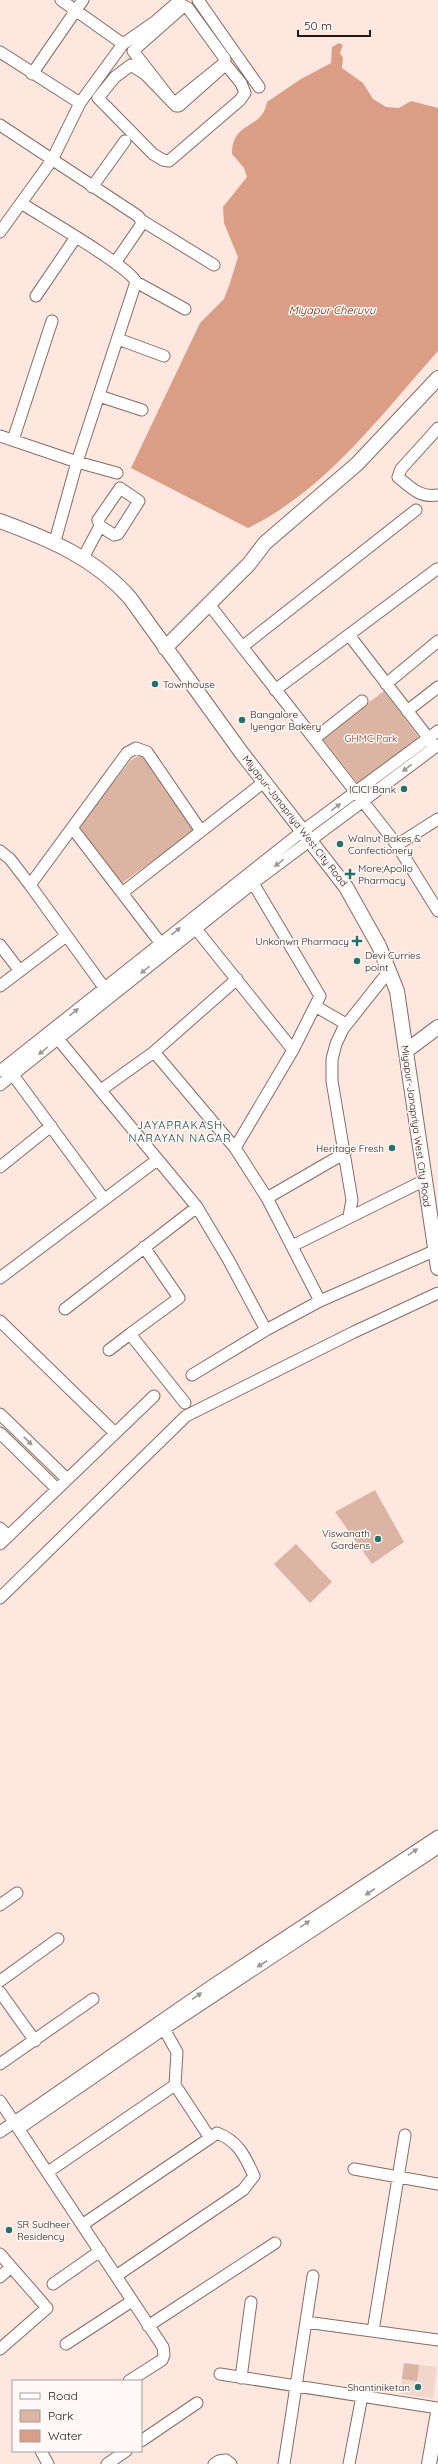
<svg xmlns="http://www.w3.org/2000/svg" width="438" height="2464" viewBox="0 0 438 2464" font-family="Quicksand,sans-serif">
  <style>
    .built { fill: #f2d6cb }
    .green { fill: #dcb4a4 }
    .water { fill: #da9e87 }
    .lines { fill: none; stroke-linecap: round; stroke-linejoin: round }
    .minor-casing { stroke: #856c63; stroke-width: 13 }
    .tertiary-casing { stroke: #856c63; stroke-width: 16 }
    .minor { stroke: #fff; stroke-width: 11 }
    .tertiary { stroke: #fff; stroke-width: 14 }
    .oneway { fill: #9c9795 }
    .poi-dot { fill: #27706a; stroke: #fef8f6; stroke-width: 1.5 }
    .labels { text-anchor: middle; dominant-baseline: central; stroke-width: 3; stroke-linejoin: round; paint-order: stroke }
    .poi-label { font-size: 10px; fill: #221814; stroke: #fef8f6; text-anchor: start }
    .park-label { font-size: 10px; fill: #7b3313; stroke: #fef8f6 }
    .street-label { font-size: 10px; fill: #221814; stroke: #fef8f6 }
    .water-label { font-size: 11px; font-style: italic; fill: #6b2400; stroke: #fef8f6 }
    .neighbourhood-label { font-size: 11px; letter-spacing: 1px; fill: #074743; stroke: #fef8f6 }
  </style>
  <rect width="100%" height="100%" fill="#fee7de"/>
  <!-- built -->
  <path class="built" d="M 404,2363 L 437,2367 L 433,2398 L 400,2394 Z"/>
  <!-- green -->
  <path class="green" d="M 384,691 L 420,739 L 359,785 L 322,738 Z
    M 140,755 L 144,755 L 197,829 L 122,883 L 79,826 L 131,760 Z
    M 375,1490 L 404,1542 L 372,1564 L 335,1512 Z
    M 296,1544 L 332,1582 L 310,1603 L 274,1564 Z
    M 404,2363 L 419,2365 L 417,2381 L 402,2379 Z"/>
  <!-- water -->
  <path class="water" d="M 339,43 L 343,45 L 340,53 L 343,58 L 342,68 L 363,83 L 373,99 L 386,107 L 399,108 L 411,101 L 438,108 L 438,351 C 381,415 326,490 248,528 L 131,468 L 200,323 L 224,299 L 230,283 L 238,257 L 224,223 L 223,207 L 247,177 L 244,168 L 232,154 C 232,120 262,131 267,102 L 301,79 L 331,63 L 332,47 Z"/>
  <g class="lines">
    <defs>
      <path id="minor" d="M 61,0 L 123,44
        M 198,0 L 259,87
        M 184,6 L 188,8 L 225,59 L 223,64 L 177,101 L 172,101 L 133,51 Z
        M 0,52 L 80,103
        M 131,65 L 145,74 L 176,106 L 179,106 L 224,66 L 227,66 L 241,83 L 245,93 L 240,100 L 169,161 L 163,160 L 153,154 L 98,98 L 115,77 Z
        M 32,74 L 83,0
        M 0,125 L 138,216 L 141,220 L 214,265
        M 92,187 L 125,141
        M 21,203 C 41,216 129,266 136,282 L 77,462 L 55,541
        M 0,232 L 52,160 L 80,103 L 123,44 L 156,21 L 180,0
        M 115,263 L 141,225 L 141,220
        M 136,282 L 185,309
        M 36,296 L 76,237
        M 118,339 L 164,356
        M 99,396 L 142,410
        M 438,428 L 401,469 L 398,477 C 411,488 420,498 438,495
        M 0,436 L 77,462 L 117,473
        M 13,440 L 52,321
        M 83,558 L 100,526 L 98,520 L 120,488 L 139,501 L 118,534 L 114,535 L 100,526
        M 208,603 L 397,845 L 438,911
        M 349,635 L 433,744
        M 242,647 L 416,510
        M 386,684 L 438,641
        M 275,690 L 437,569
        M 407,711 L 438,687
        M 314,739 L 362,701
        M 73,829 L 165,949
        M 397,845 L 438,819
        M 0,851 L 10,859 L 30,885 L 108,993
        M 30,885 L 127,753 L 136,748 L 147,752 L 201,831
        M 122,893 L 264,782
        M 196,929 L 293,1050
        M 0,945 L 20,971
        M 0,986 L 66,936
        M 315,1006 L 346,1024
        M 58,1039 L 197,1207 L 228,1259 L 266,1330
        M 154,1052 L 235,1148 L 267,1198 L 320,1301
        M 0,1071 L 304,830 L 438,731
        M 13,1075 L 104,1199
        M 0,1085 L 253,883 L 438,745
        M 101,1090 L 154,1052 L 237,979
        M 235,1148 L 293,1050 L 320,996 L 253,883
        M 0,1167 L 51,1126
        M 267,1198 L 345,1153
        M 349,1216 L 352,1200 L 332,1081 L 332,1059 L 336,1044 L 343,1029 L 389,971
        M 292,1246 L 425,1180
        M 144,1247 L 179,1298 L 130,1334 L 185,1403
        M 0,1278 L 157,1160
        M 65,1309 L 197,1207
        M 0,1321 L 115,1433
        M 109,1350 L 130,1334
        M 192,1375 L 266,1330 L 320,1301 L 434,1251
        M 0,1414 L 67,1479
        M 0,1433 L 57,1489
        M 0,1528 L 8,1536
        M 0,1544 L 154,1396
        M 0,1598 L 186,1416 L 354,1332 L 438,1293
        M 0,1905 L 17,1893
        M 0,1981 L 58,1939
        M 0,1992 L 35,2041
        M 0,2064 L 93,1999
        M 0,2101 L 163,2347 L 164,2355 L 162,2360 L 129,2381
        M 20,2128 L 164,2029 L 438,1848
        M 0,2132 L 211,1986 L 438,1836
        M 354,2169 L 438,2184
        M 48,2172 L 175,2085
        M 82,2225 L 210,2138 L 175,2085 L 177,2052 L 164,2029
        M 0,2254 L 47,2308 L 0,2349
        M 116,2276 L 243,2190 L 254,2176 C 245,2156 238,2141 217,2133 L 210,2138
        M 0,2277 L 11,2267
        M 53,2284 L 100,2251
        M 306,2322 L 438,2340
        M 148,2326 L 275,2243
        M 373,2331 L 405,2135
        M 66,2344 L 132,2301
        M 220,2374 L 438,2408
        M 241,2378 L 251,2302
        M 141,2441 L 197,2403
        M 41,2451 L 48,2464
        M 107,2464 L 126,2451
        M 214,2464 L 219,2461 L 226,2460 L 231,2464
        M 284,2464 L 313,2276
        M 349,2464 L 362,2396"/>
      <path id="tertiary" d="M 0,521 C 49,539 95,558 130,598 L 241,752 L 346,887 L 379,946 L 397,991 L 438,1268
        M 165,648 L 249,564 L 265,543 L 357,464 L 438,378
        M 406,1051 L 438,1027
        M 429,2464 L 438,2413"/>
    </defs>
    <!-- minor casing -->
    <use href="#minor" class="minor-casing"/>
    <!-- tertiary casing -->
    <use href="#tertiary" class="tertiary-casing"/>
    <!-- minor -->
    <use href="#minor" class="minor"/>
    <!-- tertiary -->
    <use href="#tertiary" class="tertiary"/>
  </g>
  <!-- one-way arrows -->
  <defs><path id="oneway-solid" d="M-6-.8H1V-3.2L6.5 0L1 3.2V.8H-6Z"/></defs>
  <g class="oneway">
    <use href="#oneway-solid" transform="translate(407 768) rotate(143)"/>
    <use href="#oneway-solid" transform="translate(336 807) rotate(-36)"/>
    <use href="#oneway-solid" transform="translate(279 863) rotate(142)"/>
    <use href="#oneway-solid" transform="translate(176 931) rotate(-39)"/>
    <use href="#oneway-solid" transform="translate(145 970) rotate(141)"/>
    <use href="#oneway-solid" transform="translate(74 1012) rotate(-39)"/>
    <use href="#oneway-solid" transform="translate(43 1051) rotate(141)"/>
    <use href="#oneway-solid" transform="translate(28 1441) rotate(44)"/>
    <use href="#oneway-solid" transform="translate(413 1852) rotate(-34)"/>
    <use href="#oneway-solid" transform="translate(370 1892) rotate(147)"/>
    <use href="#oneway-solid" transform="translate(305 1924) rotate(-34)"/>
    <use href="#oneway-solid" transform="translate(262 1964) rotate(147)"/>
    <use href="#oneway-solid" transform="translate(197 1996) rotate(-35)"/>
  </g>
  <!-- markers -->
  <g class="poi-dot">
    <circle cx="155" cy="684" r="4"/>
    <circle cx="242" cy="720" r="4"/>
    <circle cx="404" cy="789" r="4"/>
    <circle cx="340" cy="844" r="4"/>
    <path d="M348 868h4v4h4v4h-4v4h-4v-4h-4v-4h4z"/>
    <path d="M355 935h4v4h4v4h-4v4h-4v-4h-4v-4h4z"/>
    <circle cx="357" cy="961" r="4"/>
    <circle cx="392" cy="1148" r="4"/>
    <circle cx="378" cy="1539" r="4"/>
    <circle cx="9" cy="2230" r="4"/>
    <circle cx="418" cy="2387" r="4"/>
  </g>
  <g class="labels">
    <!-- poi labels -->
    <g class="poi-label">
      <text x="163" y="684">Townhouse</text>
      <text x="250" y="714">Bangalore<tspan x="250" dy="12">Iyengar Bakery</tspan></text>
      <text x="396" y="789" text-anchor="end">ICICI Bank</text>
      <text x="348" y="838">Walnut Bakes &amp;<tspan x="348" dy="12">Confectionery</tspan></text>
      <text x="358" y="868">More;Apollo<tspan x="358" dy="12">Pharmacy</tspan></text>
      <text x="349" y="941" text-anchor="end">Unkonwn Pharmacy</text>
      <text x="365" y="955">Devi Curries<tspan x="365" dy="12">point</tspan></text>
      <text x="384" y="1148" text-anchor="end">Heritage Fresh</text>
      <text x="370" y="1533" text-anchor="end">Viswanath<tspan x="370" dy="12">Gardens</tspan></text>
      <text x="17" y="2224">SR Sudheer<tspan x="17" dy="12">Residency</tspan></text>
      <text x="410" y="2387" text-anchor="end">Shantiniketan</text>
    </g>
    <!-- park labels -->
    <g class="park-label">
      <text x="371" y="738">GHMC Park</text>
    </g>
    <!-- street labels -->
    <g class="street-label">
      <text transform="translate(295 821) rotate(52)">Miyapur-Janapriya West City Road</text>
      <text transform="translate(416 1126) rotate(82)">Miyapur-Janapriya West City Road</text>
    </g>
    <!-- water labels -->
    <g class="water-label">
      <text x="332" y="310">Miyapur Cheruvu</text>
    </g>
    <!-- neighbourhood labels -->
    <g class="neighbourhood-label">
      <text x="180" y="1125">JAYAPRAKASH<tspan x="180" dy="13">NARAYAN NAGAR</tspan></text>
    </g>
  </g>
  <!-- legend -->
  <rect x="12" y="2380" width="130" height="72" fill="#fef8f6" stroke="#a69e9c"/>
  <rect x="20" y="2393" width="20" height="6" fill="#ffffff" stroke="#a69e9c"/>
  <text x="48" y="2400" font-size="12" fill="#221814">Road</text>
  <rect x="20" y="2410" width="20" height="12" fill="#dcb4a4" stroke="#a69e9c"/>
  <text x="48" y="2420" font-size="12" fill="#221814">Park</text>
  <rect x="20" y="2430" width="20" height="12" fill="#da9e87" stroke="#a69e9c"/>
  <text x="48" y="2440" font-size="12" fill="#221814">Water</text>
  <!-- scale -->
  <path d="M298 30v6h72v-6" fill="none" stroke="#221814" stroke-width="2"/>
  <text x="304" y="30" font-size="12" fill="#221814" stroke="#fef8f6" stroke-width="3" paint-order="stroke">50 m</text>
</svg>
